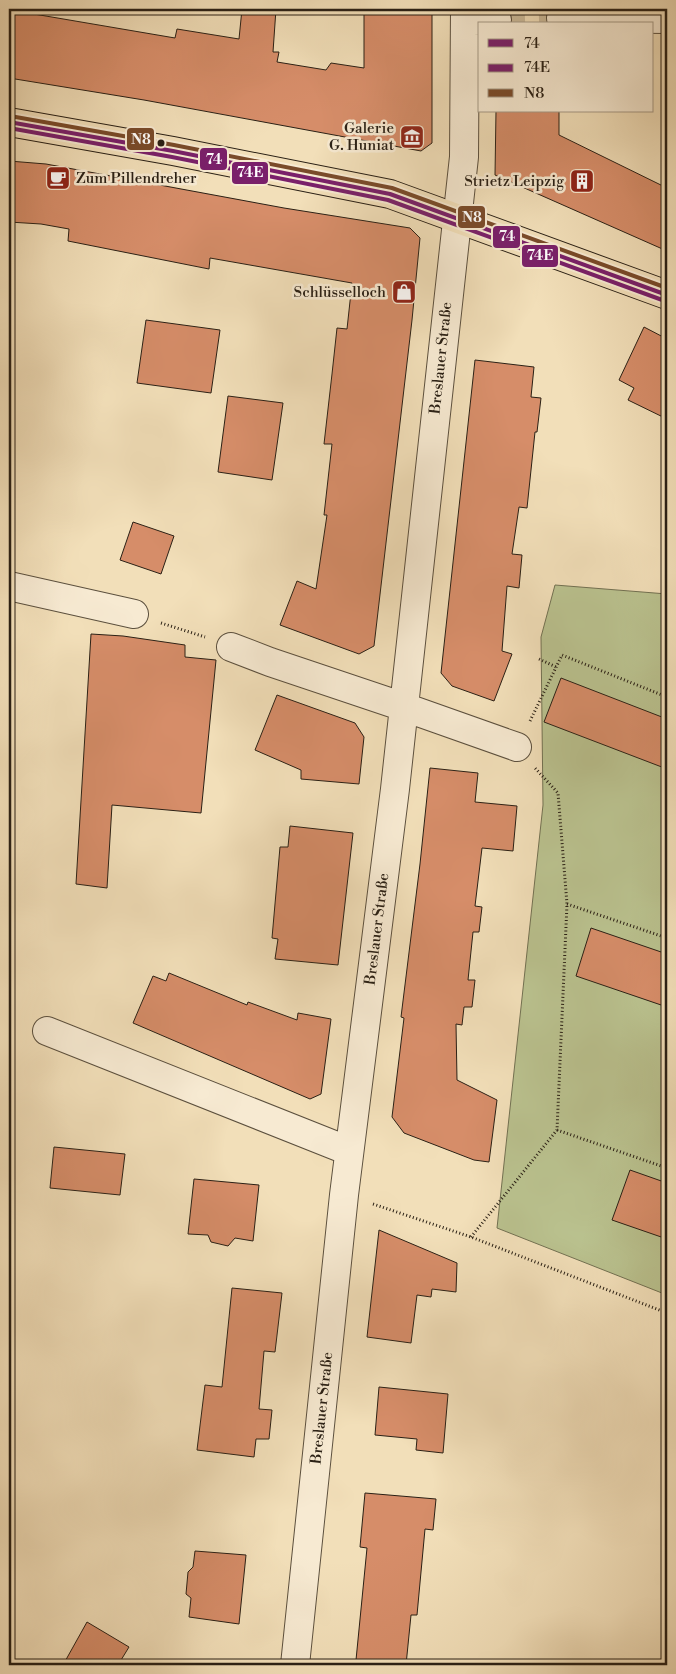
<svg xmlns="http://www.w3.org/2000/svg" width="676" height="1674" viewBox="0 0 676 1674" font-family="'Libre Bodoni',serif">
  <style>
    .green { fill: #bac28f; stroke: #727152 }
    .building { fill: #d68d69; stroke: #2a2015 }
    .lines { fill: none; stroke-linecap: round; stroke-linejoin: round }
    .minor-tunnel { stroke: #cab998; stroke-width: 28; stroke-dasharray: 28 14; stroke-linecap: butt }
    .minor-casing { stroke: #5c503e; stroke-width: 30 }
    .major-casing { stroke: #2a2015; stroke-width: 30 }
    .path { stroke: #2a2015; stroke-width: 3; stroke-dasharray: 1 2.5; stroke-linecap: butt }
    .minor { stroke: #f7ead2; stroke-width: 28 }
    .major { stroke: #f2dfb9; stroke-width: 28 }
    .bus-1-casing { stroke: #f7ead2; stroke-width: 8 }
    .bus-2-casing { stroke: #f7ead2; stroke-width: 8 }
    .bus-3-casing { stroke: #f7ead2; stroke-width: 8 }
    .bus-1 { stroke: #7a206a; stroke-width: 4 }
    .bus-2 { stroke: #7a206a; stroke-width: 4 }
    .bus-3 { stroke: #7a4b2a; stroke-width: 4 }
    .bus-dot { fill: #2a2015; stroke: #f7ead2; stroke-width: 2 }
    .labels { text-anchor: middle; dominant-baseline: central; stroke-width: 5; stroke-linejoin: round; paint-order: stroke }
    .poi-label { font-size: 15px; fill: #2a2015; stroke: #f7ead2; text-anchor: end }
    .street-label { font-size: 15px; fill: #2a2015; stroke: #f7ead2 }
    .line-badge { stroke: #f7ead2; stroke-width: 2 }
    .badge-label { font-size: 14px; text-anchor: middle; font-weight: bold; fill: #fff }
  </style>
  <rect width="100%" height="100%" fill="#f2dfb9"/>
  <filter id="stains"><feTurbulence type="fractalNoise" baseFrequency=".004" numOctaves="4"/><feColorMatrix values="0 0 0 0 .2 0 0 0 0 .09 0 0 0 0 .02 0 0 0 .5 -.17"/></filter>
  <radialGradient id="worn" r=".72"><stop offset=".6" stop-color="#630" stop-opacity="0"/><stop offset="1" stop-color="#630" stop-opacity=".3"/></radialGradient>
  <!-- green -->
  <path class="green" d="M 555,585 L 667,594 L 667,1295 L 497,1228 L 543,805 L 541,637 Z"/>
  <!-- building -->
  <path class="building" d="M 9,9 L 34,9 L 34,14 L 175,38 L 177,29 L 239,39 L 242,9 L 276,9 L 273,52 L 279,52 L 277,62 L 326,70 L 331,63 L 364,68 L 364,9 L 432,9 L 432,143 L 421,151 L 144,100 L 9,78 Z
    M 496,111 L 559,111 L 559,135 L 667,188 L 667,251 L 495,175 Z
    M 9,161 L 46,164 L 284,208 L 410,228 L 420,238 L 412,320 L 374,646 L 359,654 L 280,625 L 297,581 L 316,589 L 327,515 L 324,515 L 332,444 L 324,444 L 332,374 L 337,328 L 347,329 L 352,283 L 210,258 L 209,269 L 68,241 L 69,229 L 41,224 L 9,222 Z
    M 146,320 L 220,330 L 211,393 L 137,383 Z
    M 644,327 L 667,339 L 667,419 L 628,400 L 634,388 L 619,380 Z
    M 475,360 L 534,367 L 531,397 L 541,398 L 537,432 L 535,432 L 527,508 L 519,507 L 512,554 L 522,555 L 519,588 L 507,586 L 502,651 L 512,654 L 494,701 L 452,686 L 441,673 Z
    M 228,396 L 283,403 L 272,480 L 218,472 Z
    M 133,522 L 174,536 L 161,574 L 120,560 Z
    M 91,634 L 123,636 L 185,645 L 185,657 L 216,660 L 201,813 L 112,805 L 107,888 L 76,884 Z
    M 561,678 L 667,719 L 667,769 L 544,722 Z
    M 277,695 L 355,723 L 364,737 L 359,784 L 301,779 L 301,770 L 255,750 Z
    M 430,768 L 478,773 L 475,802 L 517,806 L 513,851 L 482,848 L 475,906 L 482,907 L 479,932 L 473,932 L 468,980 L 475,980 L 472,1007 L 464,1007 L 462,1025 L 456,1024 L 457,1080 L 497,1100 L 489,1162 L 474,1160 L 404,1133 L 392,1117 L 404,1018 L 401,1017 L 420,864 Z
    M 290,826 L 353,833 L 338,965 L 275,959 L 278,939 L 272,938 L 280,847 L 288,847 Z
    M 591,928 L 667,954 L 667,1007 L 576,976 Z
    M 169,973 L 247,1005 L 248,1002 L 297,1020 L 298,1013 L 331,1019 L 321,1094 L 310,1099 L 133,1023 L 153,976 L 166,981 Z
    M 54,1147 L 125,1154 L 120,1195 L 50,1188 Z
    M 630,1170 L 667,1183 L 667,1239 L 612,1220 Z
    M 194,1179 L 259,1185 L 253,1241 L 235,1238 L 228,1246 L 211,1242 L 208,1235 L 188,1234 Z
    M 379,1230 L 457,1263 L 456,1292 L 432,1289 L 431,1297 L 417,1295 L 411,1343 L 367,1337 Z
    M 232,1288 L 282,1293 L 275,1352 L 264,1351 L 259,1409 L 272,1410 L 269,1439 L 256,1439 L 254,1457 L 197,1450 L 205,1385 L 222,1387 Z
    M 379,1387 L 448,1394 L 443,1453 L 416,1450 L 417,1439 L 375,1435 Z
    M 365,1493 L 436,1499 L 433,1530 L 425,1529 L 417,1615 L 411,1615 L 406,1665 L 356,1660 L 367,1548 L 360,1547 Z
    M 195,1551 L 246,1555 L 239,1624 L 189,1617 L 191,1598 L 186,1594 L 188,1572 L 193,1567 Z
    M 87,1622 L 129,1647 L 118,1665 L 63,1665 Z"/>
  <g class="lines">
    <!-- minor-tunnel -->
    <path class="minor-tunnel" d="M 497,20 L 561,18"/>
    <defs>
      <path id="minor" d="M 561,18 L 667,19
        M 465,21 L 497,20
        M 9,586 L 134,614
        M 231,647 L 270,662 L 404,707 L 517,747
        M 47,1031 L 349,1151
        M 295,1665 L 344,1195 L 395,789 L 464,157 L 465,9"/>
      <path id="major" d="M 9,122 L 173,151 L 390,194 L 667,295"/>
    </defs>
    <!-- minor casing -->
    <use href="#minor" class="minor-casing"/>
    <!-- major casing -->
    <use href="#major" class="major-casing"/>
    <!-- path -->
    <path class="path" d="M 161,623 L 205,637
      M 539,659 L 556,667
      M 530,721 L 562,655 L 667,697
      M 567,904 L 667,938
      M 557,1130 L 667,1168
      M 373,1204 L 471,1237 L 667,1313
      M 471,1237 L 557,1130 L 567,904 L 558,793 L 535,768"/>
    <!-- minor -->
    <use href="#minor" class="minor"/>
    <!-- major -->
    <use href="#major" class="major"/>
    <defs>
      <path id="bus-1" d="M 9,122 L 173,151 L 390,194 L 667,295"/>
      <path id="bus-2" d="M 9,128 L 172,157 L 388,200 L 665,301"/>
      <path id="bus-3" d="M 10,116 L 174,145 L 392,188 L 667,288"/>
    </defs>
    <!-- bus-1 casing -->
    <use href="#bus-1" class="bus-1-casing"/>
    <!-- bus-2 casing -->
    <use href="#bus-2" class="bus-2-casing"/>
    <!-- bus-3 casing -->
    <use href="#bus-3" class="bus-3-casing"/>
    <!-- bus-1 -->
    <use href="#bus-1" class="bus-1"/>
    <!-- bus-2 -->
    <use href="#bus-2" class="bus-2"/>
    <!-- bus-3 -->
    <use href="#bus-3" class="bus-3"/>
  </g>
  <!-- icons -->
  <defs>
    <symbol id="museum-square" viewBox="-11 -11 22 22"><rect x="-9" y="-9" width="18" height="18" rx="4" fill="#8f2418" stroke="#f7ead2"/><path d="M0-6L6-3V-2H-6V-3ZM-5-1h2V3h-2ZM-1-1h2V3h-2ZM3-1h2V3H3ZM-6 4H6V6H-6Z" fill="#fff"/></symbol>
    <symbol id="cafe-square" viewBox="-11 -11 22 22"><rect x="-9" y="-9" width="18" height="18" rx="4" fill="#8f2418" stroke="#f7ead2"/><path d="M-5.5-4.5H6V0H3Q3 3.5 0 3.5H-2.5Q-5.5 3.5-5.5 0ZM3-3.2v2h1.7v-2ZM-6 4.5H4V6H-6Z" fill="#fff"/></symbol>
    <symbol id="building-square" viewBox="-11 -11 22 22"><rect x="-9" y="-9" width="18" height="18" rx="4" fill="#8f2418" stroke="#f7ead2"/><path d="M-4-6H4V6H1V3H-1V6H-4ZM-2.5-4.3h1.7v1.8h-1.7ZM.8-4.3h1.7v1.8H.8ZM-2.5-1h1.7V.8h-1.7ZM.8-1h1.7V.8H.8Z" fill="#fff"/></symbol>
    <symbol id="shop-square" viewBox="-11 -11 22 22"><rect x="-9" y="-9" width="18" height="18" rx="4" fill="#8f2418" stroke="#f7ead2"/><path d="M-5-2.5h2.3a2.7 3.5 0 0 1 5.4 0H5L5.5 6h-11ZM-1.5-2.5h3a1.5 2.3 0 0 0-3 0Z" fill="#fff"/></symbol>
  </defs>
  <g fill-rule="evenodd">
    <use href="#museum-square" x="398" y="123" width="28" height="28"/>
    <use href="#cafe-square" x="44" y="164" width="28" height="28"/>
    <use href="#building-square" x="568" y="167" width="28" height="28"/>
    <use href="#shop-square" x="390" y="278" width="28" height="28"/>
  </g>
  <!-- markers -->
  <circle class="bus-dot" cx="161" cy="143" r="4.5"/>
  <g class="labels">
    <!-- poi labels -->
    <g class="poi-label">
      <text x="394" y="128">Galerie<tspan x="394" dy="17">G. Huniat</tspan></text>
      <text x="76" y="178" text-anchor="start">Zum Pillendreher</text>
      <text x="564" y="181">Strietz Leipzig</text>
      <text x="386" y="292">Schlüsselloch</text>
    </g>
    <!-- street labels -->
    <g class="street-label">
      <text transform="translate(441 358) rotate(-84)">Breslauer Straße</text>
      <text transform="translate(377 929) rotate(-83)">Breslauer Straße</text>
      <text transform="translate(322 1408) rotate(-84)">Breslauer Straße</text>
    </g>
  </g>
  <g class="line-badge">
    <rect x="126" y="127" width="29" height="24" rx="5" fill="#7a4b2a"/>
    <rect x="199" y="147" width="29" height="24" rx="5" fill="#7a206a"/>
    <rect x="231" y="161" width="38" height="24" rx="5" fill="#7a206a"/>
    <rect x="457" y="205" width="29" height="24" rx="5" fill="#7a4b2a"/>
    <rect x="492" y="225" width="29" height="24" rx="5" fill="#7a206a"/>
    <rect x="521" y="244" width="38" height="24" rx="5" fill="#7a206a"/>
  </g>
  <g class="badge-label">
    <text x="141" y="144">N8</text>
    <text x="214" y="164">74</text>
    <text x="250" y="177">74E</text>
    <text x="472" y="222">N8</text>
    <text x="507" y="241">74</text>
    <text x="540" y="260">74E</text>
  </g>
  <!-- margin -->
  <rect width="676" height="1674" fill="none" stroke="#f2dfb9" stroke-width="30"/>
  <rect x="10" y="10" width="656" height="1654" fill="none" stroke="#2a2015" stroke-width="2.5"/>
  <rect x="15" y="15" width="646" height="1644" fill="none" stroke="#2a2015"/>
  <!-- legend -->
  <rect x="478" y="22" width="175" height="90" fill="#f7ead2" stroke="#a59986"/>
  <rect x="488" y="39" width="25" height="8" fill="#7a206a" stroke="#a59986"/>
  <text x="524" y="48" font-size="15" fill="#2a2015">74</text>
  <rect x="488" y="64" width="25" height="8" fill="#7a206a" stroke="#a59986"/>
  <text x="524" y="72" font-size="15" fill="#2a2015">74E</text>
  <rect x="488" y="89" width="25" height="8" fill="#7a4b2a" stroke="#a59986"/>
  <text x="524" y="98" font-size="15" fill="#2a2015">N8</text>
  <rect width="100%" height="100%" filter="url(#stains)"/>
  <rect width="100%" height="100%" fill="url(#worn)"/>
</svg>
